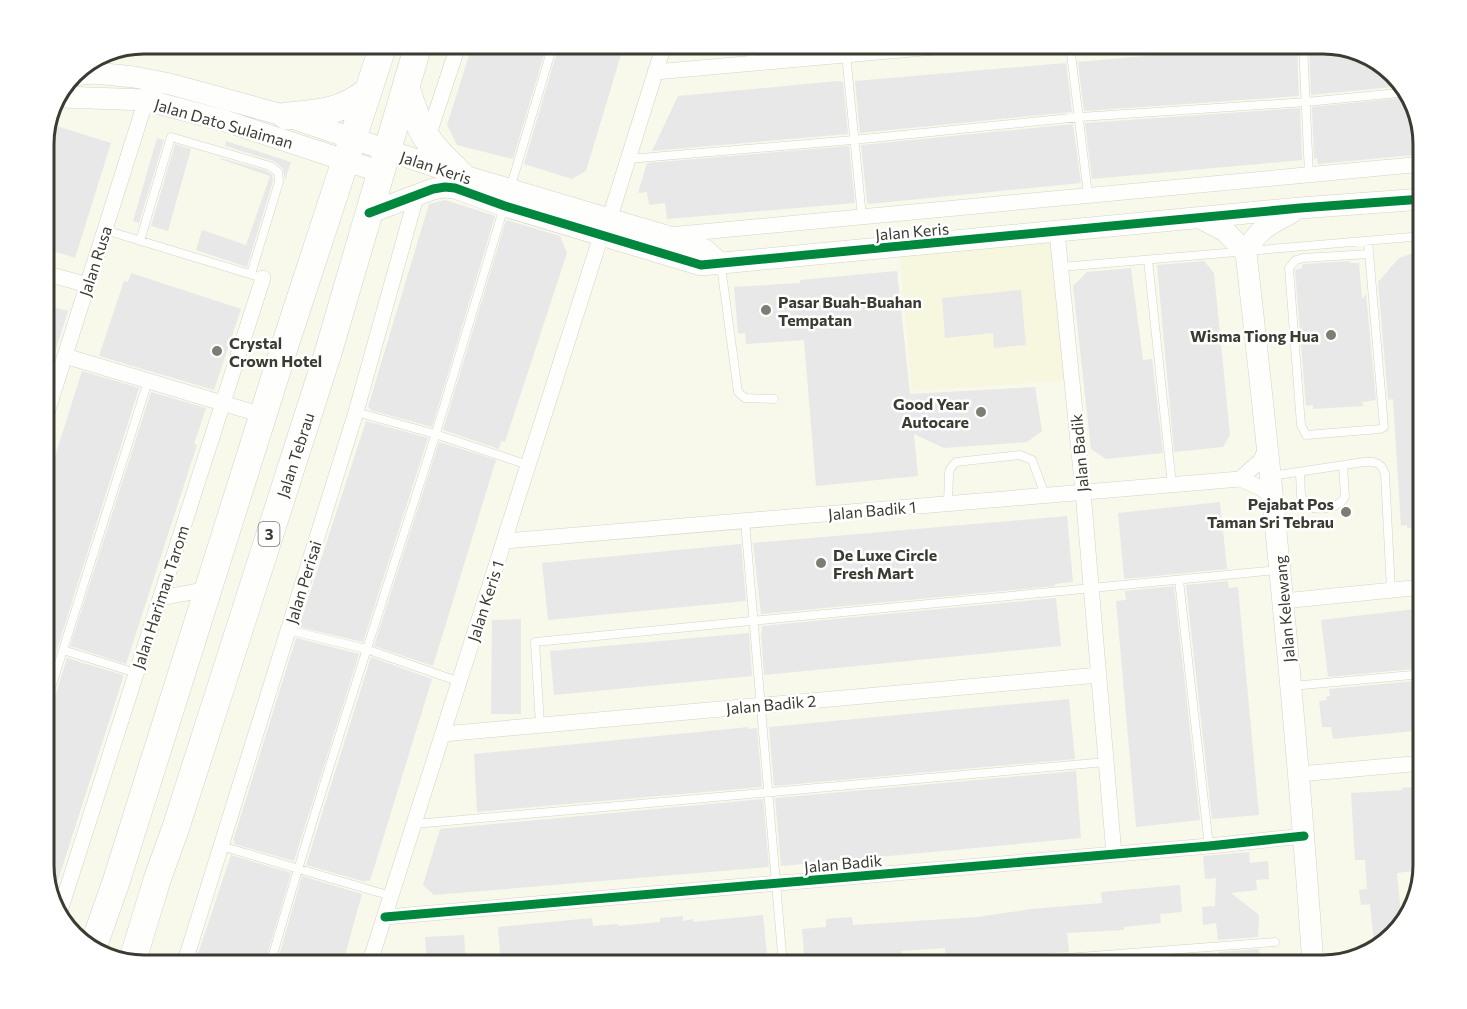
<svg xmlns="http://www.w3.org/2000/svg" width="1467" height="1009" viewBox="0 0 1467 1009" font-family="Commissioner,sans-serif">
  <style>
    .built { fill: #f7f6de }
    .building { fill: #e8e8e8 }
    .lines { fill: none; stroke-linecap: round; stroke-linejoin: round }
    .lane-casing { stroke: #d3d3c9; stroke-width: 9 }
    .street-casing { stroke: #d3d3c9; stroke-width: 16 }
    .secondary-casing { stroke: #d3d3c9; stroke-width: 22 }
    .highway-casing { stroke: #d3d3c9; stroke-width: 28 }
    .lane { stroke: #fefefc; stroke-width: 8 }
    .street { stroke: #fefefc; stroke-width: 15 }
    .secondary { stroke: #fefefc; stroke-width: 21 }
    .highway { stroke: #fefefc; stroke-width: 27 }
    .cycleway-casing { stroke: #fff; stroke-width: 13 }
    .cycleway { stroke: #00873e; stroke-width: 9 }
    .poi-dot { fill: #7e7d73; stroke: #fff; stroke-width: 2 }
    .labels { text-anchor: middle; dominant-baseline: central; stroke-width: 5; stroke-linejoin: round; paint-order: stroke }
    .shield { fill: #fff; stroke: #767670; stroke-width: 1.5 }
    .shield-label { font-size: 15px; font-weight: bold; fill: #3c3b32 }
    .street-label { font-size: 16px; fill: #3c3b32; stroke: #fff }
    .poi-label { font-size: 16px; font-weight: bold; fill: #3c3b32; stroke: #fff; text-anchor: start }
    .rim { fill: none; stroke: #3c3b32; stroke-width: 3 }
  </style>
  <rect width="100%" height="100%" fill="#f8f8eb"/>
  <!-- built -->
  <path class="built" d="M 1057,232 L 1072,380 L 912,391 L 899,247 Z"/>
  <!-- building -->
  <path class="building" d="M 1279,44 L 1297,44 L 1299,96 L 1084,111 L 1078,62 Z
    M 1309,44 L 1323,44 L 1379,61 L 1403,86 L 1311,95 Z
    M 546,48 L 513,159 L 457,145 L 447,125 L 471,49 Z
    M 558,48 L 623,48 L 586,171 L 572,179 L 524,164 Z
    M 1066,63 L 1072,112 L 860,133 L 855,81 Z
    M 838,81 L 843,82 L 848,134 L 652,151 L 678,96 Z
    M 1411,97 L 1424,144 L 1424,154 L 1318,164 L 1317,158 L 1314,159 L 1312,107 Z
    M 1300,108 L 1302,160 L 1092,179 L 1085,123 Z
    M 50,124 L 111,143 L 75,258 L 44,248 L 44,138 Z
    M 1073,124 L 1081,183 L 868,204 L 867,202 L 861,145 Z
    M 157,138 L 164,140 L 139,223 L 133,221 Z
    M 226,141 L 291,162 L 285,180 L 283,169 L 274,161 L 225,146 Z
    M 175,144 L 191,149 L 168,231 L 151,226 Z
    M 849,146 L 855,203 L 667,219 L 665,203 L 649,205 L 647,192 L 638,193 L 647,163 Z
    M 221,158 L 267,171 L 272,175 L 273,181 L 247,267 L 196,250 L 202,230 L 246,245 L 270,176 L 220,159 Z
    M 445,200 L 495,216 L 432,427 L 370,410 L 370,408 L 368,407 L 429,204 Z
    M 506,220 L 560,236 L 567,253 L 505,442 L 501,441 L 499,449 L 443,430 Z
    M 1424,249 L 1424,527 L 1407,528 L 1407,525 L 1401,526 L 1393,399 L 1388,400 L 1378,282 L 1399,258 Z
    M 1204,261 L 1214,273 L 1230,435 L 1223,447 L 1174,452 L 1157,265 Z
    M 1350,261 L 1350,263 L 1359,263 L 1362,299 L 1366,294 L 1376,400 L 1362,402 L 1363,406 L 1313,409 L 1313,405 L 1306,406 L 1295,270 L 1302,268 L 1302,265 L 1304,264 Z
    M 1131,268 L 1143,360 L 1152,359 L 1163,453 L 1106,459 L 1091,449 L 1073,286 L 1087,272 Z
    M 897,271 L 910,394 L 1035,387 L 1042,431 L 1027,442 L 944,448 L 914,434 L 918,476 L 816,486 L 804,340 L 746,344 L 745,333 L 738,334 L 734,287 L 800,283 L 800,280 Z
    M 131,273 L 241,309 L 214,390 L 99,356 L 124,281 L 128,282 Z
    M 1021,290 L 1026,345 L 994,348 L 993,333 L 945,338 L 942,298 Z
    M 44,304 L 68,311 L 47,378 L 44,377 Z
    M 82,371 L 139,388 L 44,691 L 44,491 Z
    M 151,392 L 206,408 L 194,444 L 197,445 L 126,664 L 70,646 Z
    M 366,421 L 428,438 L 363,642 L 299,627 Z
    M 439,442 L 496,460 L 433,666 L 374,646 Z
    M 1220,502 L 1227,569 L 1124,579 L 1118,513 Z
    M 1067,516 L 1073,582 L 1055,584 L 1055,586 L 761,614 L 753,543 Z
    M 741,544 L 746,601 L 548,620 L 542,563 Z
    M 1228,581 L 1229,588 L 1238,587 L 1259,815 L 1212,819 L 1186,585 Z
    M 1174,586 L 1200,820 L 1136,827 L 1116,601 L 1126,600 L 1125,591 Z
    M 1056,598 L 1061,646 L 764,675 L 761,632 L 762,632 L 762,626 Z
    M 1424,608 L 1424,668 L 1328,677 L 1321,620 Z
    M 521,619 L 521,714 L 491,714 L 492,620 Z
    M 749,633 L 752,676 L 554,695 L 550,651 Z
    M 296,638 L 359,654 L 294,861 L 234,844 L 235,841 L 233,841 Z
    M 371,657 L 432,679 L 370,881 L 366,880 L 366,882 L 306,865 Z
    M 67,658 L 123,675 L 123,678 L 52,899 L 44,871 L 44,716 L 50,712 Z
    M 1424,680 L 1424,730 L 1333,739 L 1331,727 L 1322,727 L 1319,701 L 1327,700 L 1326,697 L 1330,696 L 1329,689 Z
    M 1069,699 L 1075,759 L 774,786 L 769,727 Z
    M 749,727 L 749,729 L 757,728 L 762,787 L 477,812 L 474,754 Z
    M 1076,771 L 1081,838 L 781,866 L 775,798 Z
    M 1424,786 L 1424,865 L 1422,870 L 1397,873 L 1402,925 L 1375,951 L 1370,904 L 1361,905 L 1359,890 L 1367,889 L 1365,860 L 1355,860 L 1351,793 L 1403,790 L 1402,788 Z
    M 763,799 L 769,867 L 434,895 L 423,885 L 440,829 Z
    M 1249,852 L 1250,863 L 1268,861 L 1269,879 L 1256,880 L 1257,890 L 1231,893 L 1259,915 L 1258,937 L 1218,940 L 1216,923 L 1203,925 L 1202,907 L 1215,906 L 1216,878 L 1205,879 L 1203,856 Z
    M 231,855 L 291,873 L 264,966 L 194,966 Z
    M 302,876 L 362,894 L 342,966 L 276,966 Z
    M 1180,885 L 1182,912 L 1160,914 L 1161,923 L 1124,927 L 1124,930 L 1067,933 L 1069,952 L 975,959 L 970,962 L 969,965 L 946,965 L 945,948 L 901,951 L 902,955 L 855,959 L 855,961 L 839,962 L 839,965 L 805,965 L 802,929 L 826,927 L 826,919 L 852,917 L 853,925 L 977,917 L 1031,909 L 1102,903 L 1101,892 Z
    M 763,915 L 768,965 L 501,966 L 498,927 L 592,918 L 593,926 L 618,924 L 618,926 L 660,922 L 660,918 L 683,916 L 683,921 L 693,919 L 693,922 Z
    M 464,935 L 466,966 L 427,966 L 425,937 Z
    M 1259,949 L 1260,965 L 1220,965 L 1219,952 Z"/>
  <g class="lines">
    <defs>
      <path id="lane" d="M 1303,44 L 1309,175
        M 1070,45 L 1088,195
        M 846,54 L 862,217
        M 750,63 L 754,47
        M 628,159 L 853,140 L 1080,117 L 1306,102 L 1408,92
        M 510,189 L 552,48
        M 105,230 L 256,276
        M 140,241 L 171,137 L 270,166 L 278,172 L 279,182 L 251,274
        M 1368,241 L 1384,427 L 1380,429 L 1306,435 L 1301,425 L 1289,268 L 1296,260 L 1303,258 L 1369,254
        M 1148,260 L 1172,485
        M 721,266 L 738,392 L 745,398 L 774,399
        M 1061,267 L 1423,236
        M 356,412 L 435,434 L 528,465
        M 1300,473 L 1301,496 L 1306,505 C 1317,512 1338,509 1345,497 L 1343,466
        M 1271,476 L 1364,462 C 1375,461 1382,463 1385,474 L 1391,590
        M 948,504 L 949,473 L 950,469 L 956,462 L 1020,455 L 1032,460 L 1045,495
        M 745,521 L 783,965
        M 1179,580 L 1209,846
        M 1418,588 L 1417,563 L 1423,556
        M 288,630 L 366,649 L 460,682
        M 63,650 L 136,673
        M 1292,686 L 1423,674
        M 44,710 L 148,381
        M 540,725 L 535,642 L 1278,570
        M 415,824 L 1106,762
        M 221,846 L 391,896
        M 270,965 C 321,786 380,610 436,433 C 459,358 481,282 504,207
        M 975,965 L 1275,942"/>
      <path id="street" d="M 655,72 L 945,46
        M 427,140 L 457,49
        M 609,220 L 663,48
        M 1057,232 L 1083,492 L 1114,854
        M 669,235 L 1423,164
        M 44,273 L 88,285
        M 65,356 L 262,415
        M 44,422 L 146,100
        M 1240,479 L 1260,461 L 1268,445
        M 504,541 L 1240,479 L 1261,488 L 1274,499
        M 161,598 L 208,589
        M 1283,601 L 1423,587
        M 443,734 L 1099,675
        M 1299,774 L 1423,763
        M 58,917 L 263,278
        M 385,917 L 1209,846 L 1304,836
        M 184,965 L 356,412 L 416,197
        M 369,965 L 601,236"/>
      <path id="secondary" d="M 72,75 L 95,73 L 134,77 L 170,84 L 286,116 L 461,175 L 663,235 L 705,250 L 721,264
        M 62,97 L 146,100 L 225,121 L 381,172
        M 369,213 L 433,189 L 445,187 L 455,188 L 505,206 L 701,265 L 1300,208 L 1423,199
        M 1291,213 C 1270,224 1257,229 1246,253 C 1273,490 1297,727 1313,965
        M 1202,219 L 1225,231 L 1246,253"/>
      <path id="highway" d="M 406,87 C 420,133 426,143 461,175
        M 286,116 C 320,113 340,113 368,91
        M 92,950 L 116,882 L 285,345 L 382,49
        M 132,962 L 157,880 L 176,827 L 328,353 L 417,49"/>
    </defs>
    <!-- lane casing -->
    <use href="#lane" class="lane-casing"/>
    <!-- street casing -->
    <use href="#street" class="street-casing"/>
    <!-- secondary casing -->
    <use href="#secondary" class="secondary-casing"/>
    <!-- highway casing -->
    <use href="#highway" class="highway-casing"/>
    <!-- lane -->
    <use href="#lane" class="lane"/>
    <!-- street -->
    <use href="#street" class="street"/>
    <!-- secondary -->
    <use href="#secondary" class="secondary"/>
    <!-- highway -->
    <use href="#highway" class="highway"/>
    <defs>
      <path id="cycleway" d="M 369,213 L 433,189 L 445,187 L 455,188 L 505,206 L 701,265 L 1300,208 L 1423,199
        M 385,917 L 1209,846 L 1304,836"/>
    </defs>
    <!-- cycleway casing -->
    <use href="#cycleway" class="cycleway-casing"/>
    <!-- cycleway -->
    <use href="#cycleway" class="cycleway"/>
  </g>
  <!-- markers -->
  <g class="poi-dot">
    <circle cx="766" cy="310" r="6"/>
    <circle cx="1331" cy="335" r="6"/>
    <circle cx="217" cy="351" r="6"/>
    <circle cx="981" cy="412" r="6"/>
    <circle cx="1346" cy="512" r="6"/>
    <circle cx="821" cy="563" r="6"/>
  </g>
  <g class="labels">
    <!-- shield labels -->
    <rect class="shield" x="258.5" y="522" width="21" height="24" rx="4.5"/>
    <g class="shield-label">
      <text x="269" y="534">3</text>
    </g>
    <!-- street labels -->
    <g class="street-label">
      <text transform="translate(224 123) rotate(16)">Jalan Dato Sulaiman</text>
      <text transform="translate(436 167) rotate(18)">Jalan Keris</text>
      <text transform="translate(912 231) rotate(-5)">Jalan Keris</text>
      <text transform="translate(95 261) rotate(-72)">Jalan Rusa</text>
      <text transform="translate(1079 453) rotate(-95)">Jalan Badik</text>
      <text transform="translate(295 455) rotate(-72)">Jalan Tebrau</text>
      <text transform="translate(872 510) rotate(-5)">Jalan Badik 1</text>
      <text transform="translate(303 582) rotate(-73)">Jalan Perisai</text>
      <text transform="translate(160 597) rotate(-72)">Jalan Harimau Tarom</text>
      <text transform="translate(485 601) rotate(-72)">Jalan Keris 1</text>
      <text transform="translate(1284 609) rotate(-95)">Jalan Kelewang</text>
      <text transform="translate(771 704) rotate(-5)">Jalan Badik 2</text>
      <text transform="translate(843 863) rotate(-5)">Jalan Badik</text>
    </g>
    <!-- poi labels -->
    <g class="poi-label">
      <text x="778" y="301">Pasar Buah-Buahan<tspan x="778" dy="18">Tempatan</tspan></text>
      <text x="1319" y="335" text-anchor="end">Wisma Tiong Hua</text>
      <text x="229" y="342">Crystal<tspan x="229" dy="18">Crown Hotel</tspan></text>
      <text x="969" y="403" text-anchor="end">Good Year<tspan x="969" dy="18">Autocare</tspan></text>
      <text x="1334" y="503" text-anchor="end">Pejabat Pos<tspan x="1334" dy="18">Taman Sri Tebrau</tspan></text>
      <text x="833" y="554">De Luxe Circle<tspan x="833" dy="18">Fresh Mart</tspan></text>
    </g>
  </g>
  <!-- crop -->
  <path d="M0 0H1467V1009H0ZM144 54H1323A90 90 0 0 1 1413 144V865A90 90 0 0 1 1323 955H144A90 90 0 0 1 54 865V144A90 90 0 0 1 144 54Z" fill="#fff" fill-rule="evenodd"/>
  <path class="rim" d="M144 54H1323A90 90 0 0 1 1413 144V865A90 90 0 0 1 1323 955H144A90 90 0 0 1 54 865V144A90 90 0 0 1 144 54Z"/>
</svg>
